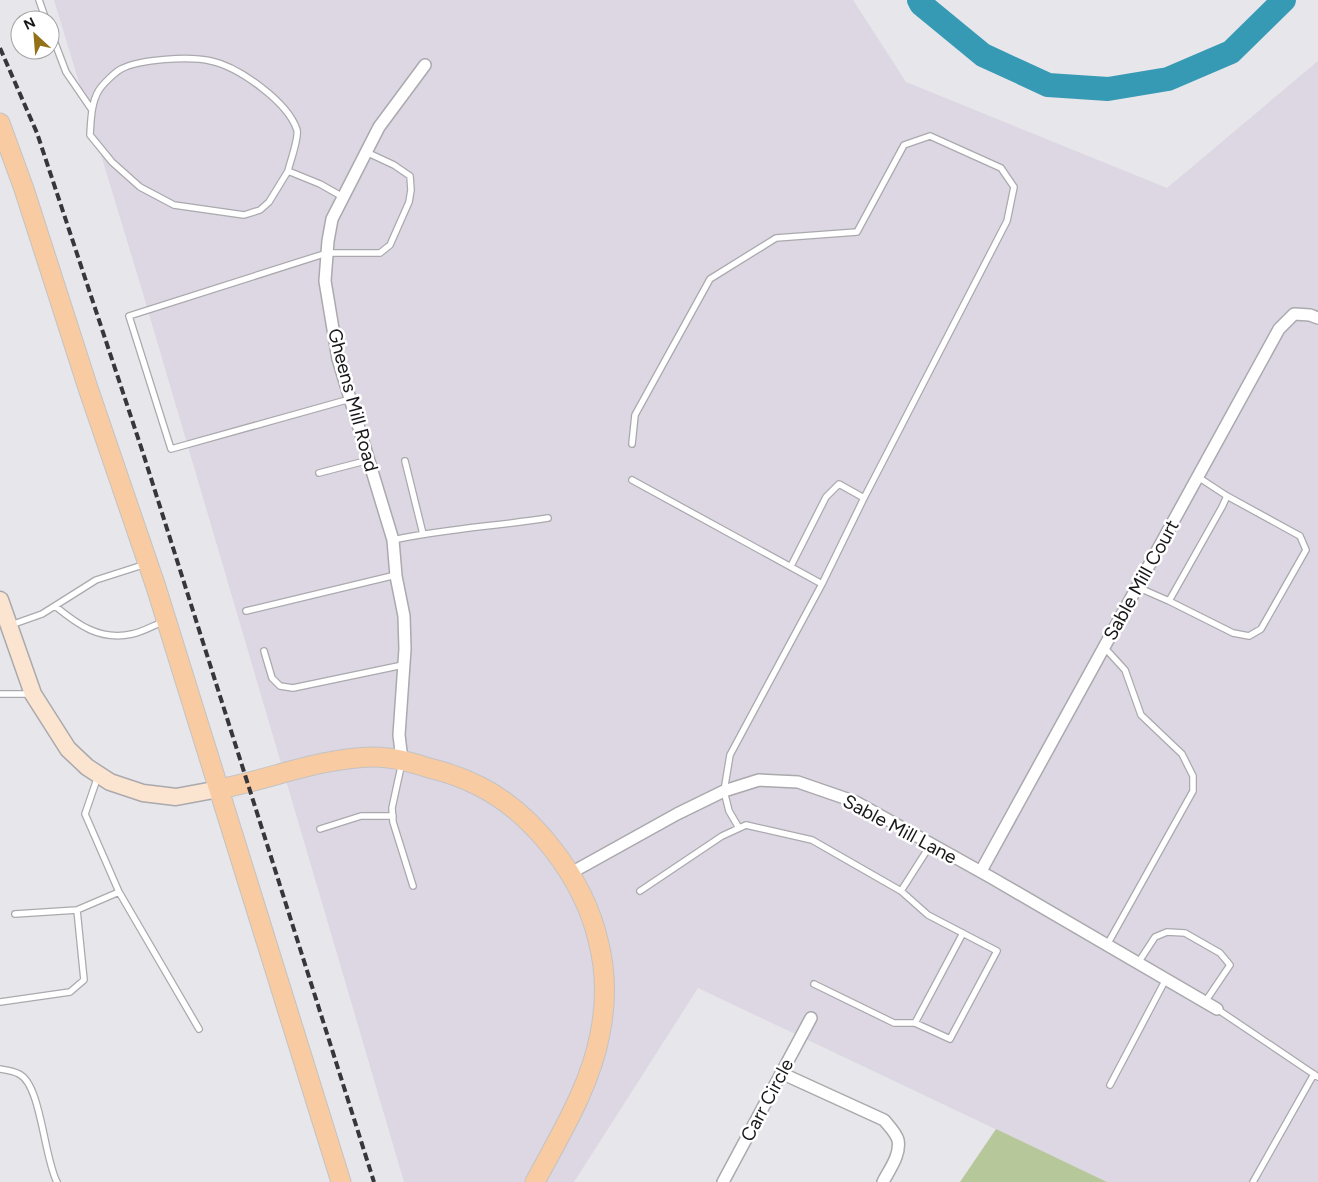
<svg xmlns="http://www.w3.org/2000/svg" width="1318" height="1182" viewBox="0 0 1318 1182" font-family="Figtree,sans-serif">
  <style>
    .built { fill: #dcd7e3 }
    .green { fill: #b6c79a }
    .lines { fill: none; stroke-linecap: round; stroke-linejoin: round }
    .river { stroke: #369ab5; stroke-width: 24 }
    .lane-casing { stroke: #aaa9ad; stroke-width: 8 }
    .street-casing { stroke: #aaa9ad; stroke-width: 14 }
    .secondary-casing { stroke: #aaa9ad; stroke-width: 19 }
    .primary-casing { stroke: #c3c3c3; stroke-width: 21 }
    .lane { stroke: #fff; stroke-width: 5.5 }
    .street { stroke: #fff; stroke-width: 11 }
    .secondary { stroke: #fbe5d1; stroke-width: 16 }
    .primary { stroke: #f8cba3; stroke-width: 19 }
    .rail { stroke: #373639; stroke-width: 4; stroke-dasharray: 8 4; stroke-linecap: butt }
    .labels { text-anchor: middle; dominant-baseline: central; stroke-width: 5; stroke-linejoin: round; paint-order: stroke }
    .street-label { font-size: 19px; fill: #181719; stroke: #fff }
  </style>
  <rect width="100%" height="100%" fill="#e7e6eb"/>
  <!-- built -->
  <path class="built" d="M 54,0 L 853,0 L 906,82 L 1167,188 L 1318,61 L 1318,1182 L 1107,1182 L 698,988 L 574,1182 L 404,1182 L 142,290 Z"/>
  <!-- green -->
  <path class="green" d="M 996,1129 L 1107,1182 L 960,1182 Z"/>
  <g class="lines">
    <!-- river -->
    <path class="river" d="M 919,0 L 921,4 L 983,55 L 1048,85 L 1108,89 L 1168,79 L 1231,52 L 1284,0"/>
    <defs>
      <path id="lane" d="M 39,0 L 46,20
        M 50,30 L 66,72 L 92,110
        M 288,171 C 290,162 299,138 297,130 C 288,102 239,67 211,61 C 190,56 140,59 121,69 C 114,73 103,84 99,90 C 91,103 91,120 90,135 L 112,162 L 140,187 L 174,205 L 244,215 L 260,210 L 269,202 L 288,171 L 320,184 L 343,197
        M 350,399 L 171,449 L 129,316 L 327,253 L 380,253 L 390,245 L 409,202 L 411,190 L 410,176 L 394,165 L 366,152
        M 632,444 L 635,415 L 710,279 L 776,238 L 857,232 L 904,145 L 930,136 L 1001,168 L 1014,187 L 1007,221 L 864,498
        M 405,461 L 423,534
        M 319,473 L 369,460
        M 632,480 L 822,584
        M 393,540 C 444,529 497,526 548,518
        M 1137,587 L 1169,601 L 1222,507 L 1227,496
        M 1169,601 L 1233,633 L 1249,636 L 1261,629 L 1306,550 L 1300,536 L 1227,496 L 1198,477
        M 55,606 C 78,625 100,641 132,634 C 143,632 154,625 165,621
        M 246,611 L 396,575
        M 11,625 L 42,614 L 96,580 L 146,564
        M 1104,647 L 1125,670 L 1141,715 L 1182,754 L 1193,776 L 1193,791 L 1107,945
        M 264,651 L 272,678 L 280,686 L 293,688 L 403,665
        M 0,694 L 31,694
        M 402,762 L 392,808 L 393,822 L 413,886
        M 739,828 L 729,811 L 724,791 L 730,755 L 822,584 L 864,498 L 839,484 L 826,497 L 791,566
        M 320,829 L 361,816 L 393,816
        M 640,891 L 722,836 L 746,825 L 812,840 L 901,891 L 928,915 L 997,951 L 950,1039 L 915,1023 L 894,1023 L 814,984
        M 901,891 L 931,844
        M 119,892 L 199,1029
        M 15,914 L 77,910
        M 1138,963 L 1155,937 L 1167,932 L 1185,933 L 1220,953 L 1230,965 L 1205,1002
        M 0,1002 L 70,992 L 84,980 L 77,910 L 119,892 L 85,814 L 98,776
        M 1217,1009 L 1318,1077
        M 915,1023 L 963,933
        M 0,1069 C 6,1070 14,1071 19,1074 C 41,1084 44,1158 57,1182
        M 1110,1085 L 1166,979
        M 1253,1182 L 1314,1074"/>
      <path id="street" d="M 402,760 L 399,735 L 405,649 L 404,616 L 396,576 L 393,540 L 338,359 L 325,281 L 328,241 L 332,219 L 379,127 L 425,65
        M 981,871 L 1279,329 L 1294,314 L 1310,315 L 1318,318
        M 569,874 L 677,814 L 724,791 L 759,780 L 798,782 L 856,802 L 992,878 L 1217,1009
        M 781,1073 L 884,1120 C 889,1126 896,1133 898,1140 C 901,1155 889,1170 883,1182
        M 723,1182 L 811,1018"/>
      <path id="secondary" d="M 0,600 L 33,694 L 68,749 L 87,767 L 110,782 L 143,793 L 176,797 L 219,789"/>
      <path id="primary" d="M 0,123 L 24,189 L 88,388 L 156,587 L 341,1182
        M 219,789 C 272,779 318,758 374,757 C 393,757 411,762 429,768 C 446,772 463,778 479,786 C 535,814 584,880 598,940 C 606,970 606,1004 600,1034 C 590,1087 560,1135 535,1182"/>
    </defs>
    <!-- lane casing -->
    <use href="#lane" class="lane-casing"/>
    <!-- street casing -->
    <use href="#street" class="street-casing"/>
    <!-- secondary casing -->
    <use href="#secondary" class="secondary-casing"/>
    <!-- primary casing -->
    <use href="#primary" class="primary-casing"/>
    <!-- lane -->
    <use href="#lane" class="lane"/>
    <!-- street -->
    <use href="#street" class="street"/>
    <!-- secondary -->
    <use href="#secondary" class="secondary"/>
    <!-- primary -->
    <use href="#primary" class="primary"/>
    <!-- rail -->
    <path class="rail" d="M 0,48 L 37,133 L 143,453 L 374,1182"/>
  </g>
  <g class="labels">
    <!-- street labels -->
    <g class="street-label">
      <text transform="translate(353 400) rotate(75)">Gheens Mill Road</text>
      <text transform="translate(1141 580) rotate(-61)">Sable Mill Court</text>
      <text transform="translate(900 829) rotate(28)">Sable Mill Lane</text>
      <text transform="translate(767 1100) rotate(-62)">Carr Circle</text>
    </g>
  </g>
  <!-- north arrow -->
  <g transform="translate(35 35) rotate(334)"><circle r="24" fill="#ffffff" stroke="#a3a2a3"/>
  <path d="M0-4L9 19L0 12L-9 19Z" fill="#937119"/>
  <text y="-8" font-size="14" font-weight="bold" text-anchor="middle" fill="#181719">N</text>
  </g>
</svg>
